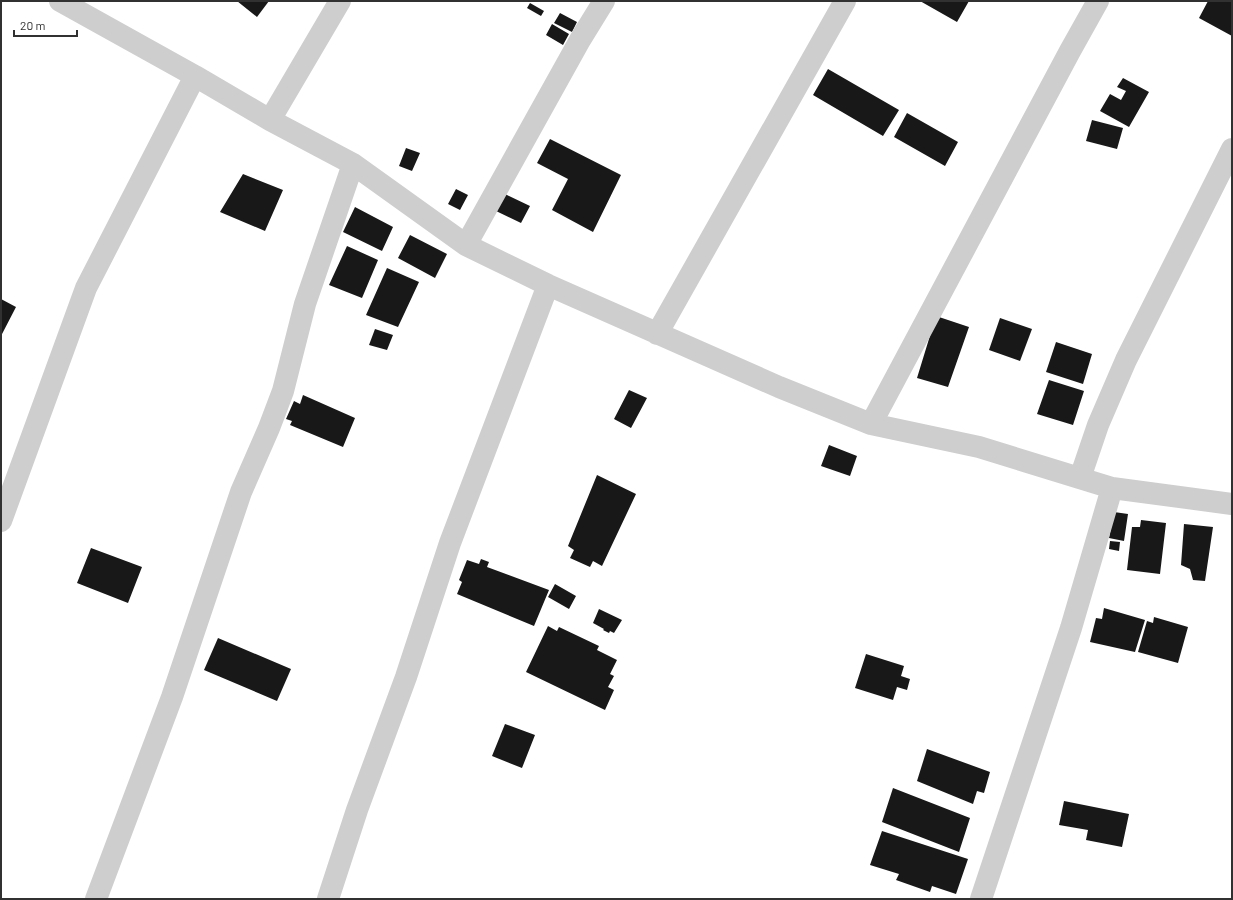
<svg xmlns="http://www.w3.org/2000/svg" width="1233" height="900" viewBox="0 0 1233 900" font-family="Barlow,sans-serif">
  <style>
    .building { fill: #181818 }
    .lines { fill: none; stroke-linecap: round; stroke-linejoin: round }
    .minor { stroke: #cecece; stroke-width: 22 }
  </style>
  <rect width="100%" height="100%" fill="#fff"/>
  <!-- building -->
  <path class="building" d="M 237,1 L 269,1 L 257,17 Z
    M 920,1 L 969,1 L 957,22 Z
    M 1208,1 L 1232,1 L 1232,36 L 1199,18 Z
    M 530,3 L 544,11 L 541,16 L 527,8 Z
    M 560,13 L 577,22 L 572,32 L 554,23 Z
    M 552,24 L 569,34 L 563,45 L 546,35 Z
    M 828,69 L 899,110 L 883,136 L 813,95 Z
    M 1123,78 L 1149,92 L 1129,127 L 1100,111 L 1110,94 L 1121,100 L 1126,91 L 1117,87 Z
    M 907,113 L 958,142 L 945,166 L 894,137 Z
    M 1092,120 L 1123,128 L 1117,149 L 1086,141 Z
    M 550,139 L 621,175 L 593,232 L 552,210 L 568,179 L 537,163 Z
    M 406,148 L 420,153 L 412,171 L 399,166 Z
    M 243,174 L 283,190 L 265,231 L 220,212 Z
    M 456,189 L 468,195 L 460,210 L 448,204 Z
    M 505,194 L 530,206 L 521,223 L 496,211 Z
    M 355,207 L 393,227 L 382,251 L 343,232 Z
    M 410,235 L 447,254 L 435,278 L 398,258 Z
    M 347,246 L 378,260 L 362,298 L 329,285 Z
    M 387,268 L 419,282 L 398,327 L 366,315 Z
    M 1,299 L 16,307 L 1,336 Z
    M 936,316 L 969,327 L 948,387 L 917,378 Z
    M 1000,318 L 1032,329 L 1020,361 L 989,350 Z
    M 375,329 L 393,335 L 387,350 L 369,345 Z
    M 1056,342 L 1092,354 L 1083,384 L 1046,372 Z
    M 1049,380 L 1084,391 L 1073,425 L 1037,414 Z
    M 629,390 L 647,398 L 631,428 L 614,419 Z
    M 303,395 L 355,418 L 343,447 L 290,425 L 292,421 L 286,419 L 294,401 L 300,404 Z
    M 829,445 L 857,456 L 850,476 L 821,466 Z
    M 597,475 L 636,494 L 602,566 L 593,561 L 590,567 L 570,558 L 574,550 L 568,546 Z
    M 1114,512 L 1128,514 L 1124,541 L 1109,538 Z
    M 1141,520 L 1166,523 L 1160,574 L 1127,570 L 1132,527 L 1140,527 Z
    M 1184,524 L 1213,527 L 1205,581 L 1193,580 L 1190,569 L 1181,565 Z
    M 1110,541 L 1120,542 L 1119,551 L 1109,549 Z
    M 91,548 L 142,567 L 128,603 L 77,583 Z
    M 481,559 L 489,562 L 487,567 L 549,590 L 534,626 L 457,594 L 462,582 L 459,580 L 467,560 L 479,564 Z
    M 555,584 L 576,596 L 569,609 L 548,597 Z
    M 1104,608 L 1145,620 L 1135,652 L 1090,642 L 1096,618 L 1102,619 Z
    M 599,609 L 622,620 L 614,633 L 610,631 L 609,633 L 603,630 L 604,629 L 593,623 Z
    M 1154,617 L 1188,627 L 1178,663 L 1138,652 L 1147,621 L 1153,623 Z
    M 548,626 L 557,631 L 559,627 L 599,646 L 597,650 L 617,660 L 610,674 L 614,676 L 608,687 L 614,690 L 605,710 L 526,672 Z
    M 218,638 L 291,669 L 277,701 L 204,670 Z
    M 866,654 L 904,666 L 901,676 L 910,679 L 907,690 L 897,687 L 893,700 L 855,688 Z
    M 505,724 L 535,735 L 522,768 L 492,756 Z
    M 927,749 L 990,772 L 984,793 L 977,791 L 973,804 L 917,781 Z
    M 893,788 L 970,818 L 959,852 L 882,822 Z
    M 1064,801 L 1129,814 L 1122,847 L 1086,840 L 1088,830 L 1059,825 Z
    M 882,831 L 968,859 L 956,894 L 932,886 L 930,892 L 896,880 L 899,874 L 870,865 Z"/>
  <g class="lines">
    <!-- minor -->
    <path class="minor" d="M 60,1 L 195,76 L 270,120 L 353,164 L 466,245 L 548,285 L 779,387 L 871,424 L 979,447 L 1112,488 L 1232,504
      M 270,120 L 340,1
      M 466,245 L 580,40 L 604,1
      M 657,334 L 845,1
      M 871,424 L 1070,51 L 1098,1
      M 1080,478 L 1098,425 L 1126,360 L 1232,149
      M 1,521 L 86,288 L 195,76
      M 96,899 L 172,697 L 241,492 L 269,428 L 283,391 L 305,304 L 353,164
      M 328,899 L 357,810 L 406,677 L 450,543 L 548,285
      M 981,899 L 1071,628 L 1112,488"/>
  </g>
  <!-- border -->
  <rect width="1233" height="900" fill="none" stroke="#313131" stroke-width="4"/>
  <!-- scale -->
  <path d="M14 30v6h63v-6" fill="none" stroke="#313131" stroke-width="2"/>
  <text x="20" y="30" font-size="12" fill="#313131" stroke="#ffffff" stroke-width="3" paint-order="stroke">20 m</text>
</svg>
